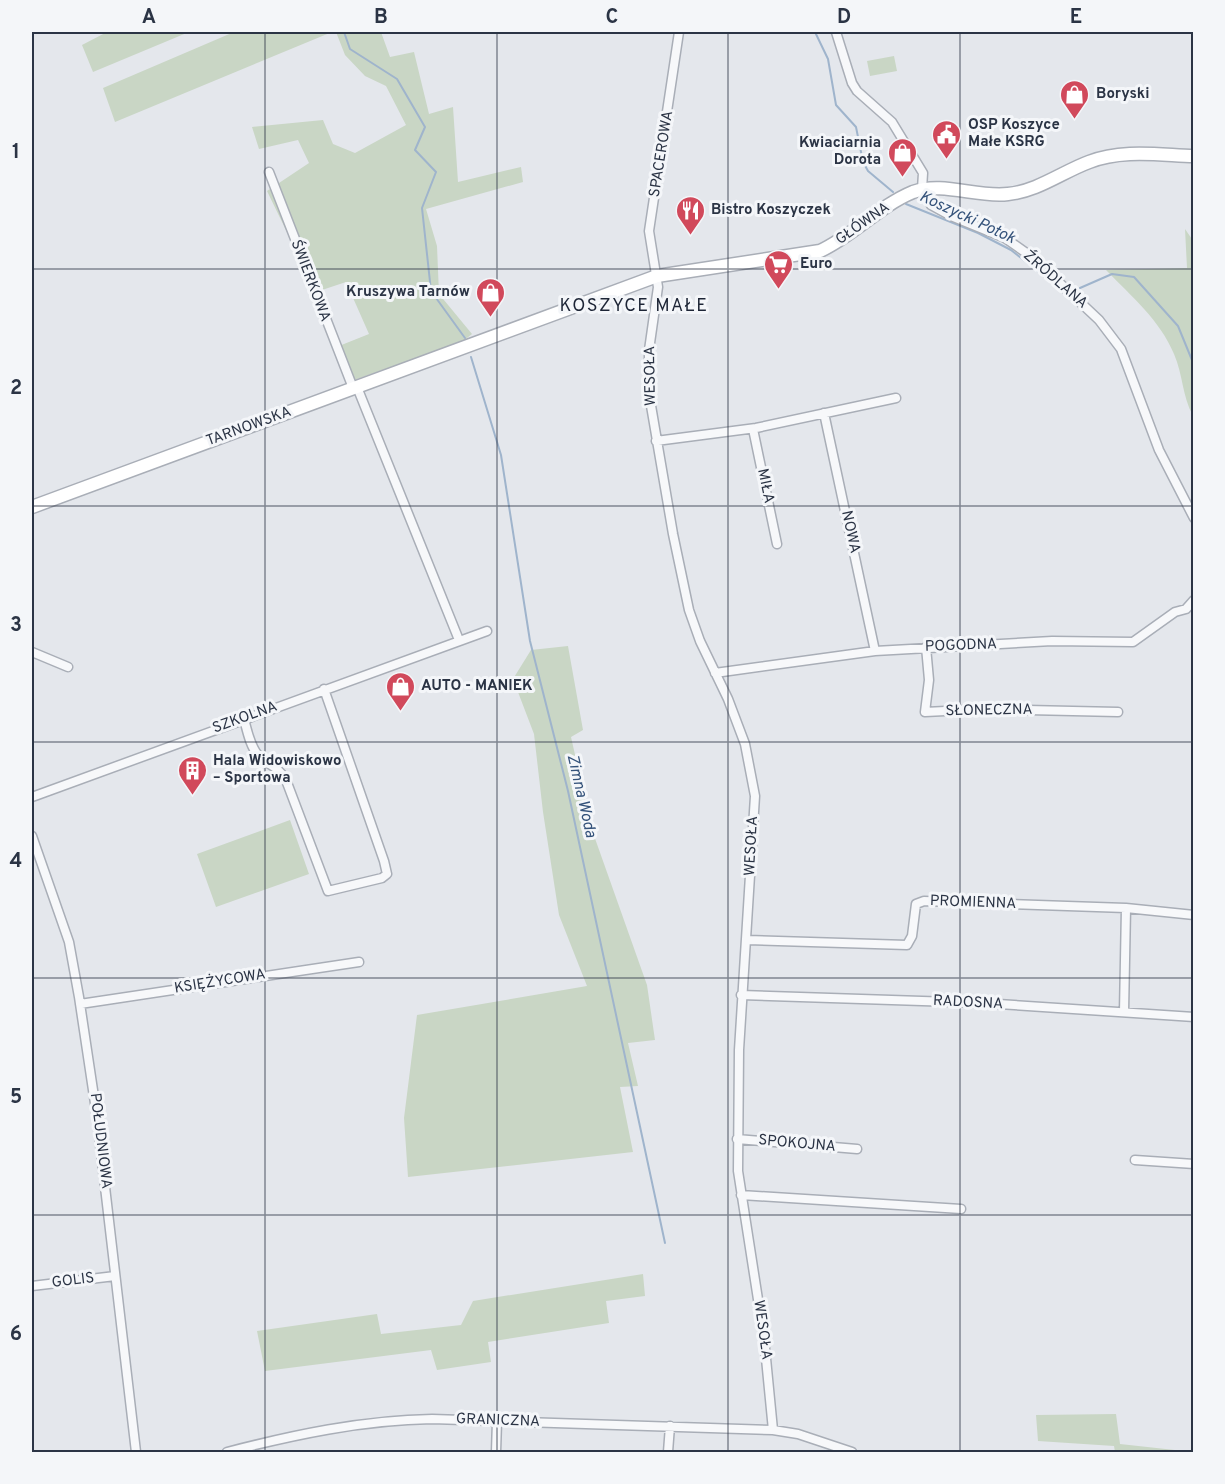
<svg xmlns="http://www.w3.org/2000/svg" width="1225" height="1484" viewBox="0 0 1225 1484" font-family="Overpass,sans-serif">
  <style>
    .green { fill: #c9d6c5 }
    .lines { fill: none; stroke-linecap: round; stroke-linejoin: round }
    .stream { stroke: #9fb4cc; stroke-width: 2 }
    .street-casing { stroke: #a9aeb7; stroke-width: 11 }
    .secondary-casing { stroke: #a9aeb7; stroke-width: 15 }
    .street { stroke: #f7f8fa; stroke-width: 8 }
    .secondary { stroke: #fff; stroke-width: 12 }
    .grid { fill: none; stroke: #2b3445; stroke-width: 1.5; stroke-opacity: 0.55 }
    .labels { text-anchor: middle; dominant-baseline: central; stroke-width: 6; stroke-linejoin: round; paint-order: stroke }
    .poi-label { font-size: 15px; font-weight: bold; fill: #2b3445; stroke: #f4f6f9; text-anchor: start }
    .street-label { font-size: 15px; fill: #2b3445; stroke: #f4f6f9 }
    .water-label { font-size: 16px; font-style: italic; fill: #34527a; stroke: #f4f6f9 }
    .quarter-label { font-size: 18px; letter-spacing: 1.5px; fill: #1d2536; stroke: #f4f6f9 }
    .neatline { fill: none; stroke: #2b3445; stroke-width: 2 }
    .grid-label { font-size: 20px; text-anchor: middle; font-weight: bold; fill: #2b3445 }
  </style>
  <rect width="100%" height="100%" fill="#e4e7ec"/>
  <!-- green -->
  <path class="green" d="M 107,32 L 189,32 L 93,72 L 82,45 Z
    M 234,32 L 332,32 L 115,122 L 103,88 Z
    M 336,32 L 381,32 L 390,57 L 414,52 L 429,114 L 453,107 L 458,182 L 521,167 L 523,182 L 426,209 L 437,246 L 439,294 L 472,334 L 462,342 L 354,380 L 339,346 L 369,334 L 346,282 L 316,292 L 267,191 L 309,163 L 298,140 L 259,149 L 252,127 L 323,120 L 333,144 L 355,153 L 406,125 L 386,86 L 365,76 L 345,55 Z
    M 894,56 L 897,71 L 870,76 L 867,61 Z
    M 1185,229 L 1194,242 L 1193,416 C 1182,395 1183,375 1174,354 C 1160,320 1131,296 1106,270 L 1187,268 Z
    M 568,646 L 583,730 L 571,737 L 592,830 L 647,985 L 655,1040 L 628,1043 L 638,1086 L 620,1087 L 633,1152 L 408,1177 L 404,1118 L 417,1015 L 587,986 L 559,915 L 543,812 L 534,734 L 513,679 L 531,650 Z
    M 290,820 L 309,874 L 216,907 L 197,854 Z
    M 643,1274 L 645,1296 L 606,1301 L 609,1323 L 488,1342 L 491,1362 L 437,1370 L 431,1350 L 265,1371 L 257,1331 L 377,1314 L 381,1334 L 461,1325 L 473,1301 Z
    M 1116,1414 L 1120,1444 L 1193,1452 L 1115,1452 L 1114,1446 L 1038,1441 L 1036,1415 Z"/>
  <g class="lines">
    <!-- stream -->
    <path class="stream" d="M 344,32 L 350,49 L 397,79 L 425,127 L 415,150 L 436,172 L 422,208 L 431,291 L 465,338
      M 815,32 L 828,59 L 836,105 L 856,127 L 863,162 L 868,171 L 893,192
      M 906,204 L 978,233 L 1011,250 L 1045,277
      M 1080,288 L 1112,274 L 1134,277 L 1178,326 L 1194,365
      M 471,357 L 501,455 L 530,641 L 568,791 L 665,1243"/>
    <defs>
      <path id="street" d="M 679,32 L 649,231 L 658,287 L 649,350 L 649,394 L 673,534 L 689,610 L 700,641 L 728,699 L 745,744 L 755,796 L 739,1050 L 738,1171 L 764,1338 L 773,1430
        M 836,32 L 852,83 L 857,91 L 892,122 L 923,173 L 922,189 L 931,205 L 951,216 L 1005,238 L 1032,257 L 1099,320 L 1121,349 L 1159,450 L 1194,518
        M 269,172 L 353,388
        M 357,387 L 459,640
        M 824,413 L 875,651
        M 753,429 L 777,544
        M 656,441 L 756,428 L 896,398
        M 926,647 L 929,680 L 925,712 L 986,709 L 1118,712
        M 32,652 L 68,667
        M 715,673 L 875,651 L 1052,641 L 1133,642 L 1175,612 L 1186,609 L 1194,600
        M 244,719 C 247,730 250,746 258,755 C 269,767 275,763 286,780 L 328,891 L 382,878 L 387,874 L 384,861 L 324,689
        M 32,797 L 487,631
        M 32,836 L 69,942 L 79,997 L 96,1110 L 136,1452
        M 747,940 L 907,945 L 912,936 L 916,904 L 924,901 L 1126,908 L 1194,915
        M 741,995 L 983,1003 L 1194,1017
        M 80,1004 L 359,962
        M 1124,1012 L 1126,908
        M 737,1139 L 857,1149
        M 1135,1160 L 1194,1164
        M 741,1195 L 961,1209
        M 32,1286 L 115,1276
        M 227,1452 C 293,1435 363,1420 432,1419 L 773,1430 L 798,1434 L 852,1452
        M 496,1452 L 497,1421
        M 668,1452 L 670,1426"/>
      <path id="secondary" d="M 32,507 L 657,276 L 820,251 C 853,236 879,206 913,192 C 943,181 977,198 1008,194 C 1038,191 1062,172 1089,162 C 1122,149 1159,155 1194,156"/>
    </defs>
    <!-- street casing -->
    <use href="#street" class="street-casing"/>
    <!-- secondary casing -->
    <use href="#secondary" class="secondary-casing"/>
    <!-- street -->
    <use href="#street" class="street"/>
    <!-- secondary -->
    <use href="#secondary" class="secondary"/>
  </g>
  <!-- grid -->
  <path class="grid" d="M 265,32 L 265,1452M 497,32 L 497,1452M 728,32 L 728,1452M 960,32 L 960,1452M 32,269 L 1194,269M 32,506 L 1194,506M 32,742 L 1194,742M 32,978 L 1194,978M 32,1215 L 1194,1215"/>
  <!-- icons -->
  <defs>
    <symbol id="shop-pin" viewBox="-11 -11 22 30"><path d="M0 17L-7.5 6A9.5 9.5 0 1 1 7.5 6Z" fill="#d1495b" stroke="#f4f6f9"/><path d="M-5-2.5h2.3a2.7 3.5 0 0 1 5.4 0H5L5.5 6h-11ZM-1.5-2.5h3a1.5 2.3 0 0 0-3 0Z" fill="#fff"/></symbol>
    <symbol id="civic-pin" viewBox="-11 -11 22 30"><path d="M0 17L-7.5 6A9.5 9.5 0 1 1 7.5 6Z" fill="#d1495b" stroke="#f4f6f9"/><path d="M-.6-6.5H3V-4.5H.6V-3L4-1V1h2V6H-6V1h2V-1L-.6-3ZM-1.2 2.5V6h2.4V2.5Z" fill="#fff"/></symbol>
    <symbol id="restaurant-pin" viewBox="-11 -11 22 30"><path d="M0 17L-7.5 6A9.5 9.5 0 1 1 7.5 6Z" fill="#d1495b" stroke="#f4f6f9"/><path d="M-5-6h1v4h1v-4h1v4h1v-4h1v5L-1.5 .5V6h-2V.5L-5-1ZM5-6V6H3V1.5H1.5Q1.5-4 5-6Z" fill="#fff"/></symbol>
    <symbol id="supermarket-pin" viewBox="-11 -11 22 30"><path d="M0 17L-7.5 6A9.5 9.5 0 1 1 7.5 6Z" fill="#d1495b" stroke="#f4f6f9"/><path d="M-6-5.5h2.5l.6 2H6L4.5 2H-2.5L-4.4-4H-6ZM-1.5 3.2a1.3 1.3 0 1 0 .1 0ZM3 3.2a1.3 1.3 0 1 0 .1 0Z" fill="#fff"/></symbol>
    <symbol id="building-pin" viewBox="-11 -11 22 30"><path d="M0 17L-7.5 6A9.5 9.5 0 1 1 7.5 6Z" fill="#d1495b" stroke="#f4f6f9"/><path d="M-4-6H4V6H1V3H-1V6H-4ZM-2.5-4.3h1.7v1.8h-1.7ZM.8-4.3h1.7v1.8H.8ZM-2.5-1h1.7V.8h-1.7ZM.8-1h1.7V.8H.8Z" fill="#fff"/></symbol>
  </defs>
  <g fill-rule="evenodd">
    <use href="#shop-pin" x="1058" y="78" width="33" height="45"/>
    <use href="#civic-pin" x="930" y="118" width="33" height="45"/>
    <use href="#shop-pin" x="886" y="136" width="33" height="45"/>
    <use href="#restaurant-pin" x="674" y="194" width="33" height="45"/>
    <use href="#supermarket-pin" x="762" y="248" width="33" height="45"/>
    <use href="#shop-pin" x="474" y="276" width="33" height="45"/>
    <use href="#shop-pin" x="384" y="670" width="33" height="45"/>
    <use href="#building-pin" x="176" y="754" width="33" height="45"/>
  </g>
  <g class="labels">
    <!-- poi labels -->
    <g class="poi-label">
      <text x="1096" y="94">Boryski</text>
      <text x="968" y="125">OSP Koszyce<tspan x="968" dy="17">Małe KSRG</tspan></text>
      <text x="881" y="143" text-anchor="end">Kwiaciarnia<tspan x="881" dy="17">Dorota</tspan></text>
      <text x="711" y="210">Bistro Koszyczek</text>
      <text x="800" y="264">Euro</text>
      <text x="470" y="292" text-anchor="end">Kruszywa Tarnów</text>
      <text x="421" y="686">AUTO - MANIEK</text>
      <text x="213" y="761">Hala Widowiskowo<tspan x="213" dy="17">– Sportowa</tspan></text>
    </g>
    <!-- street labels -->
    <g class="street-label">
      <text transform="translate(662 154) rotate(-81)">SPACEROWA</text>
      <text transform="translate(863 224) rotate(-35)">GŁÓWNA</text>
      <text transform="translate(1055 280) rotate(41)">ŹRÓDLANA</text>
      <text transform="translate(310 281) rotate(69)">ŚWIERKOWA</text>
      <text transform="translate(651 376) rotate(-91)">WESOŁA</text>
      <text transform="translate(249 427) rotate(-20)">TARNOWSKA</text>
      <text transform="translate(765 486) rotate(78)">MIŁA</text>
      <text transform="translate(850 532) rotate(78)">NOWA</text>
      <text transform="translate(961 646) rotate(-2)">POGODNA</text>
      <text transform="translate(989 711) rotate(-1)">SŁONECZNA</text>
      <text transform="translate(245 718) rotate(-20)">SZKOLNA</text>
      <text transform="translate(752 846) rotate(-87)">WESOŁA</text>
      <text transform="translate(973 903) rotate(2)">PROMIENNA</text>
      <text transform="translate(220 982) rotate(-9)">KSIĘŻYCOWA</text>
      <text transform="translate(968 1003) rotate(3)">RADOSNA</text>
      <text transform="translate(100 1141) rotate(83)">POŁUDNIOWA</text>
      <text transform="translate(797 1144) rotate(5)">SPOKOJNA</text>
      <text transform="translate(73 1281) rotate(-7)">GOLIS</text>
      <text transform="translate(762 1330) rotate(82)">WESOŁA</text>
      <text transform="translate(498 1421) rotate(2)">GRANICZNA</text>
    </g>
    <!-- water labels -->
    <g class="water-label">
      <text transform="translate(967 218) rotate(25)">Koszycki Potok</text>
      <text transform="translate(581 796) rotate(77)">Zimna Woda</text>
    </g>
    <!-- quarter labels -->
    <g class="quarter-label">
      <text x="634" y="306">KOSZYCE MAŁE</text>
    </g>
  </g>
  <!-- border -->
  <rect width="1225" height="1484" fill="none" stroke="#f4f6f9" stroke-width="66"/>
  <rect x="33" y="33" width="1159" height="1418" class="neatline"/>
  <g class="grid-label">
    <text x="149" y="23">A</text>
    <text x="381" y="23">B</text>
    <text x="612" y="23">C</text>
    <text x="844" y="23">D</text>
    <text x="1076" y="23">E</text>
    <text x="16" y="158">1</text>
    <text x="16" y="394">2</text>
    <text x="16" y="631">3</text>
    <text x="16" y="867">4</text>
    <text x="16" y="1103">5</text>
    <text x="16" y="1340">6</text>
  </g>
</svg>
